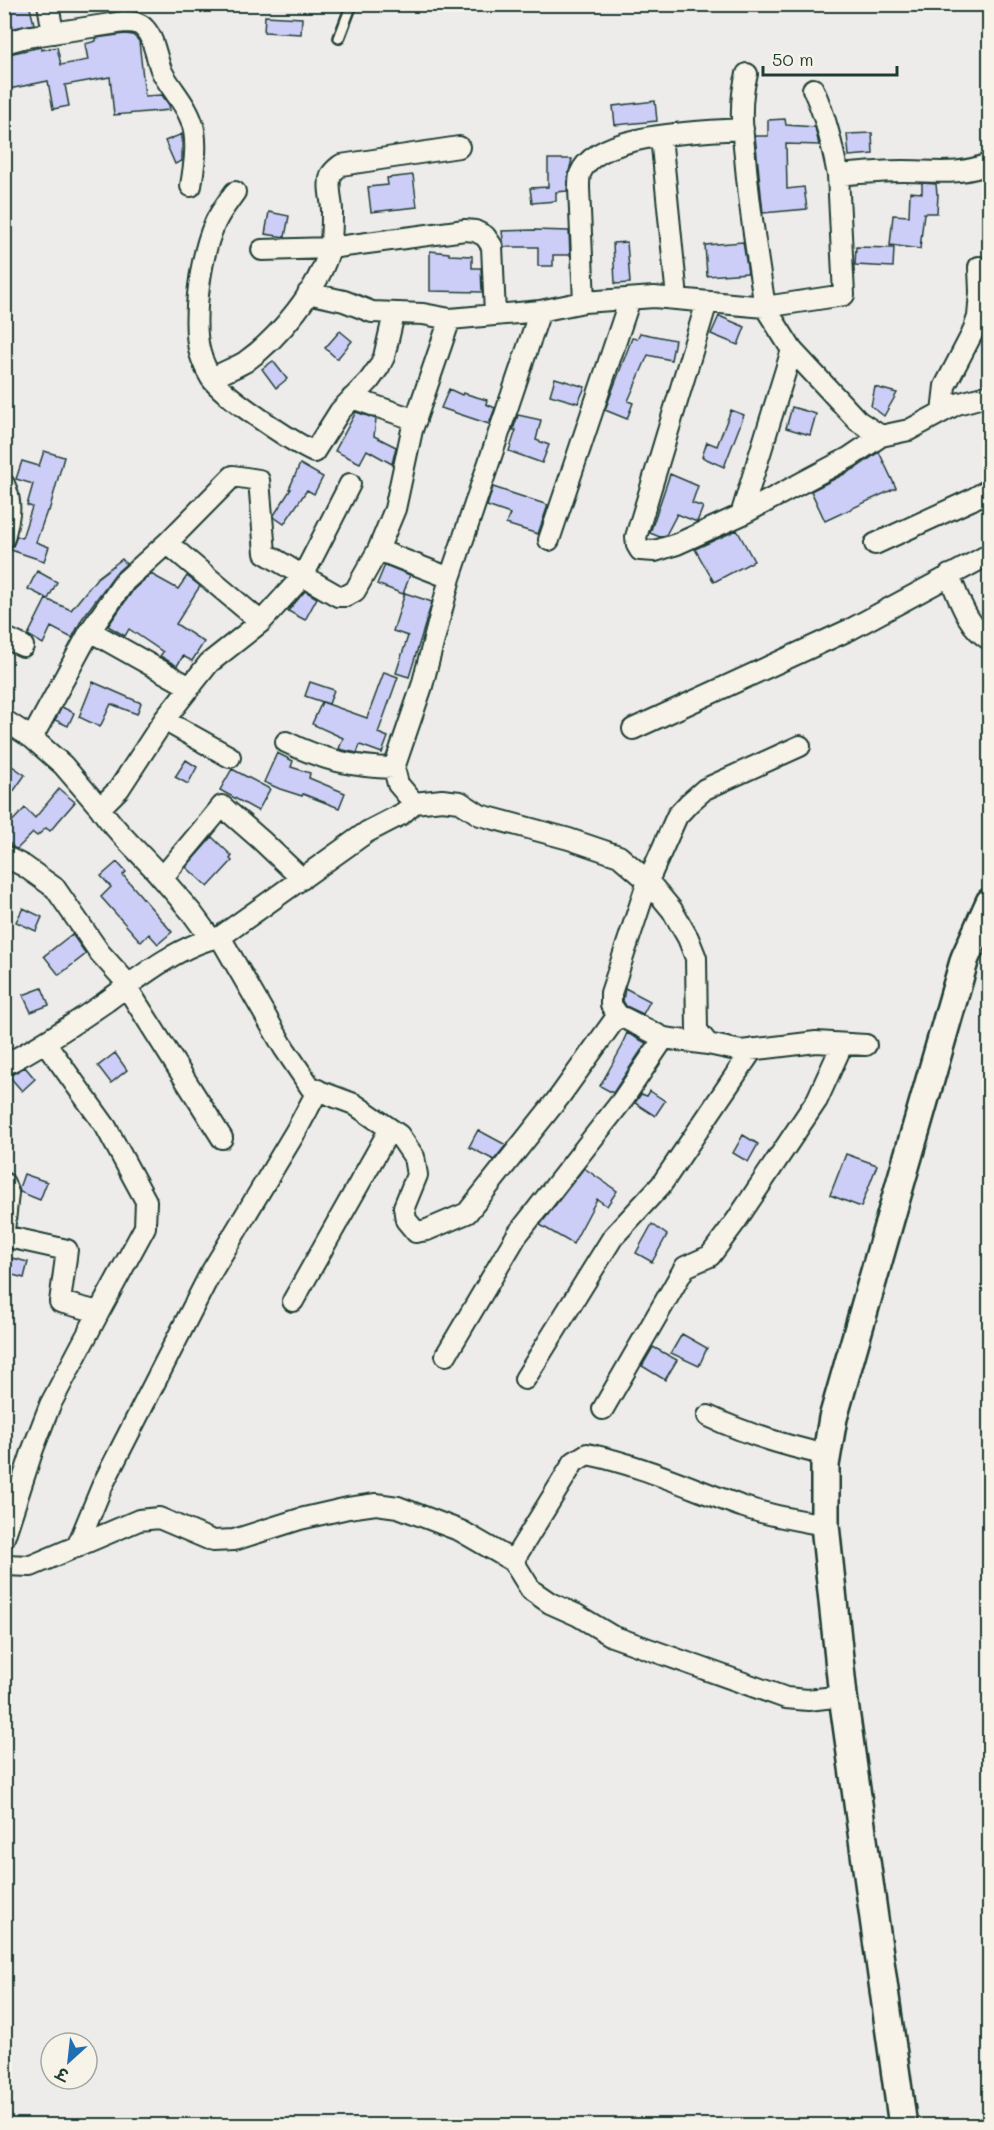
<svg xmlns="http://www.w3.org/2000/svg" width="994" height="2130" viewBox="0 0 994 2130" font-family="Mali,'Playpen Sans Deva',sans-serif">
  <style>
    .building { fill: #cccef7; stroke: #1f3d34; stroke-width: 1.5 }
    .lines { fill: none; stroke-linecap: round; stroke-linejoin: round }
    .lane-casing { stroke: #1f3d34; stroke-width: 14 }
    .street-casing { stroke: #1f3d34; stroke-width: 24 }
    .secondary-casing { stroke: #1f3d34; stroke-width: 32 }
    .lane { stroke: #f7f3e8; stroke-width: 9 }
    .street { stroke: #f7f3e8; stroke-width: 20 }
    .secondary { stroke: #f7f3e8; stroke-width: 27 }
  </style>
  <rect width="100%" height="100%" fill="#eeeceb"/>
  <filter id="ink" filterUnits="userSpaceOnUse"><feTurbulence type="fractalNoise" baseFrequency=".0167" numOctaves="2"/><feDisplacementMap in="SourceGraphic" scale="12" xChannelSelector="R" yChannelSelector="G"/><feConvolveMatrix kernelMatrix="1 2 1 2 8 2 1 2 1" color-interpolation-filters="sRGB"/></filter>
  <g filter="url(#ink)">
    <!-- building -->
    <path class="building" d="M 4,4 L 29,4 L 34,24 L 4,30 Z
      M 265,16 L 302,18 L 301,34 L 264,32 Z
      M 125,34 L 133,35 L 139,41 L 145,96 L 162,95 L 169,105 L 170,110 L 114,115 L 110,77 L 65,85 L 69,106 L 53,109 L 48,81 L 4,90 L 4,55 L 41,47 L 41,50 L 57,47 L 61,65 L 88,60 L 85,44 L 96,41 L 96,38 Z
      M 655,101 L 657,121 L 615,125 L 613,106 Z
      M 785,119 L 786,125 L 815,127 L 819,145 L 786,144 L 787,189 L 804,187 L 807,209 L 763,213 L 755,136 L 768,136 L 768,120 Z
      M 872,133 L 873,154 L 849,156 L 847,134 Z
      M 182,134 L 182,161 L 175,164 L 165,141 Z
      M 548,159 L 572,159 L 568,176 L 567,191 L 556,192 L 556,201 L 532,203 L 530,188 L 548,187 Z
      M 413,175 L 417,207 L 371,212 L 368,187 L 388,185 L 387,178 Z
      M 922,183 L 936,184 L 937,194 L 938,194 L 937,213 L 924,213 L 920,249 L 890,245 L 893,215 L 909,216 L 910,192 L 922,193 Z
      M 269,212 L 289,216 L 285,237 L 265,234 Z
      M 533,230 L 569,231 L 570,255 L 553,255 L 553,266 L 538,266 L 538,247 L 504,247 L 502,231 Z
      M 627,242 L 630,283 L 615,284 L 613,243 Z
      M 743,242 L 748,273 L 707,276 L 705,245 Z
      M 856,247 L 894,248 L 893,267 L 855,265 Z
      M 430,251 L 449,253 L 449,255 L 472,256 L 472,268 L 481,268 L 482,292 L 430,291 Z
      M 719,316 L 745,327 L 738,345 L 711,334 Z
      M 340,331 L 352,341 L 337,359 L 325,348 Z
      M 640,333 L 675,340 L 671,360 L 648,355 L 628,401 L 633,403 L 627,419 L 605,410 L 632,338 L 637,339 Z
      M 273,361 L 287,379 L 276,388 L 262,369 Z
      M 555,378 L 585,387 L 578,403 L 550,395 Z
      M 875,387 L 897,393 L 884,416 L 871,406 Z
      M 449,389 L 462,395 L 463,393 L 487,400 L 486,404 L 495,408 L 489,424 L 441,408 Z
      M 792,407 L 816,414 L 810,435 L 786,428 Z
      M 731,410 L 744,415 L 724,467 L 702,457 L 707,442 L 717,446 Z
      M 356,412 L 376,419 L 374,436 L 396,447 L 392,464 L 367,450 L 360,463 L 335,451 Z
      M 518,415 L 541,420 L 536,440 L 549,445 L 542,463 L 509,451 L 516,430 L 513,430 Z
      M 44,451 L 64,457 L 49,511 L 47,511 L 36,542 L 49,547 L 44,561 L 8,549 L 13,546 L 17,536 L 22,538 L 32,507 L 27,505 L 33,484 L 16,479 L 22,461 L 39,466 Z
      M 879,452 L 896,488 L 825,521 L 811,491 L 856,468 Z
      M 300,464 L 323,477 L 314,494 L 307,490 L 284,524 L 274,517 L 274,515 L 291,489 L 289,489 Z
      M 670,474 L 698,486 L 692,503 L 703,507 L 697,522 L 677,514 L 666,535 L 660,537 L 650,533 Z
      M 493,487 L 548,505 L 538,534 L 506,524 L 510,514 L 487,506 Z
      M 737,530 L 754,561 L 714,582 L 695,549 Z
      M 122,559 L 126,564 L 115,574 L 82,619 L 72,638 L 51,627 L 43,644 L 28,635 L 46,599 L 71,610 L 97,578 Z
      M 385,565 L 410,575 L 403,594 L 377,584 Z
      M 37,571 L 57,582 L 48,599 L 28,589 Z
      M 151,574 L 178,589 L 187,576 L 200,586 L 176,624 L 204,642 L 192,661 L 183,656 L 177,666 L 160,656 L 163,652 L 129,629 L 125,636 L 108,626 L 134,589 Z
      M 305,591 L 317,598 L 305,620 L 288,611 Z
      M 405,593 L 432,602 L 409,677 L 396,673 L 408,636 L 393,631 Z
      M 384,672 L 398,677 L 378,733 L 388,737 L 382,753 L 360,745 L 357,753 L 339,749 L 343,738 L 312,724 L 322,702 L 367,718 Z
      M 93,682 L 141,703 L 137,714 L 111,704 L 100,727 L 79,717 Z
      M 310,682 L 334,690 L 329,704 L 305,696 Z
      M 62,707 L 74,713 L 68,726 L 55,720 Z
      M 277,753 L 293,761 L 291,767 L 310,773 L 309,778 L 345,793 L 339,808 L 303,794 L 302,796 L 280,789 L 264,782 Z
      M 186,760 L 197,767 L 188,784 L 175,777 Z
      M 12,766 L 25,775 L 13,792 L 4,786 L 4,777 Z
      M 232,769 L 270,789 L 258,811 L 220,790 Z
      M 59,789 L 75,802 L 50,831 L 46,828 L 37,836 L 33,833 L 17,849 L 14,848 L 4,838 L 4,830 L 25,808 L 35,818 Z
      M 212,837 L 232,856 L 230,859 L 232,861 L 208,887 L 186,867 Z
      M 117,862 L 126,872 L 123,875 L 172,932 L 158,944 L 149,934 L 141,942 L 101,897 L 111,887 L 101,876 Z
      M 23,908 L 42,917 L 36,931 L 16,922 Z
      M 72,934 L 86,954 L 59,975 L 44,956 Z
      M 42,988 L 49,1005 L 31,1012 L 23,995 Z
      M 625,988 L 650,1001 L 643,1014 L 626,1006 L 623,1001 Z
      M 627,1033 L 646,1043 L 613,1093 L 600,1086 L 623,1045 L 622,1044 Z
      M 115,1053 L 127,1070 L 111,1083 L 98,1066 Z
      M 25,1067 L 35,1079 L 22,1091 L 9,1076 Z
      M 650,1091 L 665,1101 L 655,1116 L 635,1103 L 641,1094 L 647,1096 Z
      M 478,1130 L 506,1145 L 494,1160 L 469,1147 Z
      M 743,1135 L 758,1144 L 748,1162 L 733,1153 Z
      M 846,1154 L 877,1165 L 861,1207 L 830,1195 Z
      M 584,1168 L 617,1191 L 607,1206 L 597,1199 L 573,1244 L 540,1225 Z
      M 24,1174 L 47,1182 L 40,1200 L 20,1192 L 19,1188 Z
      M 652,1224 L 667,1235 L 652,1262 L 636,1253 Z
      M 12,1258 L 28,1262 L 24,1278 L 9,1274 Z
      M 682,1334 L 707,1348 L 699,1366 L 671,1353 Z
      M 653,1347 L 677,1360 L 665,1380 L 642,1366 Z"/>
    <g class="lines">
      <defs>
        <path id="lane" d="M 339,38 L 352,4"/>
        <path id="street" d="M 48,4 L 53,33
          M 4,43 L 26,37 L 124,22 C 132,22 139,22 145,29 C 155,40 156,59 162,72 C 172,91 190,108 194,130 C 197,149 194,167 191,186
          M 747,74 C 739,101 742,129 745,156 C 749,207 757,257 765,307 L 844,295 L 838,175 C 860,173 881,171 903,171 C 933,171 962,176 990,163
          M 813,89 C 826,117 832,145 838,175
          M 661,136 L 677,298
          M 235,192 C 228,202 220,212 215,223 C 201,254 191,320 200,353 C 202,360 207,371 211,378 C 223,396 294,443 314,452 L 340,411 L 369,381 L 379,367 L 384,357 L 394,314
          M 262,250 L 330,248 L 465,230 L 475,231 L 485,236 L 492,246 L 495,315
          M 308,293 L 344,301 L 372,312 L 423,314 L 450,319 L 540,311 L 584,302 L 654,297 L 765,307 L 792,350 L 858,421 L 881,436 L 909,430 L 957,404 L 990,395
          M 584,302 L 579,188 C 579,184 579,178 580,174 C 596,132 704,132 743,129
          M 707,302 L 636,537 L 637,545 L 640,550 L 655,551 L 677,544 L 741,515 L 850,457 L 881,436
          M 540,311 L 450,578 L 422,686 L 394,768 L 398,784 L 414,803 L 442,800 L 460,802 L 480,815 L 569,839 L 619,856 L 648,881 L 672,910 L 688,938 L 696,958 L 697,1030 L 708,1044 L 741,1051 L 816,1042 L 866,1045
          M 212,379 C 222,372 235,368 245,362 C 279,338 319,289 330,248 C 332,238 332,222 332,211 C 332,200 327,186 331,175 C 334,170 337,168 341,165 L 459,147
          M 352,398 L 416,420
          M 942,412 L 945,386 L 972,334 L 978,317 L 980,292 L 979,267
          M 4,484 C 13,503 9,518 4,538
          M 741,515 L 792,350
          M 549,540 L 630,299
          M 167,543 L 233,476 L 259,480 L 265,553 L 303,576 L 350,484
          M 875,544 L 971,500 L 990,489
          M 378,550 L 450,578
          M 949,575 C 959,598 967,627 990,640
          M 90,631 L 125,581 L 167,543 L 261,622
          M 4,637 L 23,646
          M 4,720 L 32,738 L 90,631 L 190,687
          M 164,720 L 230,757
          M 633,729 L 851,629 L 990,554
          M 32,738 L 63,765 L 100,808 L 119,789 L 164,720 L 209,663 L 261,622 L 303,576 L 338,596 L 346,596 L 355,591 L 378,550 L 395,509 L 412,430 L 450,319
          M 286,742 C 323,760 353,767 394,768
          M 100,808 C 117,834 142,854 162,878
          M 4,856 L 24,866 L 55,888 L 100,953 L 128,984
          M 220,937 L 284,1048 L 311,1088 L 354,1104 L 399,1135 L 414,1157 L 417,1175 L 404,1207 L 406,1220 L 416,1232 L 427,1230 L 467,1213 L 560,1096 L 618,1015
          M 211,939 L 192,913 L 162,878 L 222,806 L 261,840 L 302,879
          M 126,986 L 222,1138
          M 45,1042 L 106,1127 L 146,1201 L 145,1227 L 99,1312
          M 708,1044 L 664,1038 L 618,1015 L 611,1005 L 611,993 L 648,881 L 677,816 L 689,803 L 705,789 L 800,746
          M 4,1065 C 40,1047 74,1024 107,1001 C 138,978 181,944 220,937 L 367,832 L 402,814 L 414,803
          M 4,1183 L 8,1193 L 4,1231
          M 4,1236 L 67,1250 L 60,1302 L 99,1312 L 50,1405 L 33,1449 L 4,1538
          M 293,1301 L 390,1129
          M 446,1355 L 517,1235 L 621,1102 L 664,1038
          M 525,1379 L 613,1237 L 661,1185 L 753,1049
          M 603,1409 L 685,1267 L 710,1256 L 736,1221 L 817,1100 L 842,1045
          M 708,1416 C 746,1434 786,1446 827,1455
          M 77,1547 L 103,1484 L 209,1276 L 296,1131 L 318,1090
          M 513,1561 L 574,1462 L 587,1454 C 642,1465 692,1489 744,1507 C 770,1516 798,1520 825,1525
          M 4,1565 L 31,1566 L 139,1520 L 159,1518 L 213,1541 L 234,1540 L 300,1519 L 348,1508 L 376,1504 L 398,1507 L 461,1531 L 513,1561 L 531,1590 L 550,1603 L 577,1615 L 612,1636 L 786,1698 L 808,1700 L 843,1696"/>
        <path id="secondary" d="M 903,2126 L 843,1696 L 825,1525 L 825,1465 L 833,1418 L 965,958 L 990,902"/>
      </defs>
      <!-- lane casing -->
      <use href="#lane" class="lane-casing"/>
      <!-- street casing -->
      <use href="#street" class="street-casing"/>
      <!-- secondary casing -->
      <use href="#secondary" class="secondary-casing"/>
      <!-- lane -->
      <use href="#lane" class="lane"/>
      <!-- street -->
      <use href="#street" class="street"/>
      <!-- secondary -->
      <use href="#secondary" class="secondary"/>
    </g>
  </g>
  <!-- margin -->
  <rect width="994" height="2130" fill="none" stroke="#f7f3e8" stroke-width="24"/>
  <rect x="12" y="12" width="970" height="2106" fill="none" stroke="#1f3d34" stroke-width="2" filter="url(#ink)"/>
  <!-- north arrow -->
  <g transform="translate(69 2061) rotate(207)"><circle r="28" fill="#f7f3e8" stroke="#a1aaa0" stroke-width="1.5"/>
  <path d="M0-4.5L10 22L0 15L-10 22Z" fill="#1f6fb2"/>
  <text y="-9" font-size="16" font-weight="bold" text-anchor="middle" fill="#1f3d34">उ</text>
  </g>
  <!-- scale -->
  <path d="M763 66v9h134v-9" fill="none" stroke="#1f3d34" stroke-width="3"/>
  <text x="772" y="66" font-size="18" fill="#1f3d34" stroke="#f7f3e8" stroke-width="4.5" paint-order="stroke">50 m</text>
</svg>
